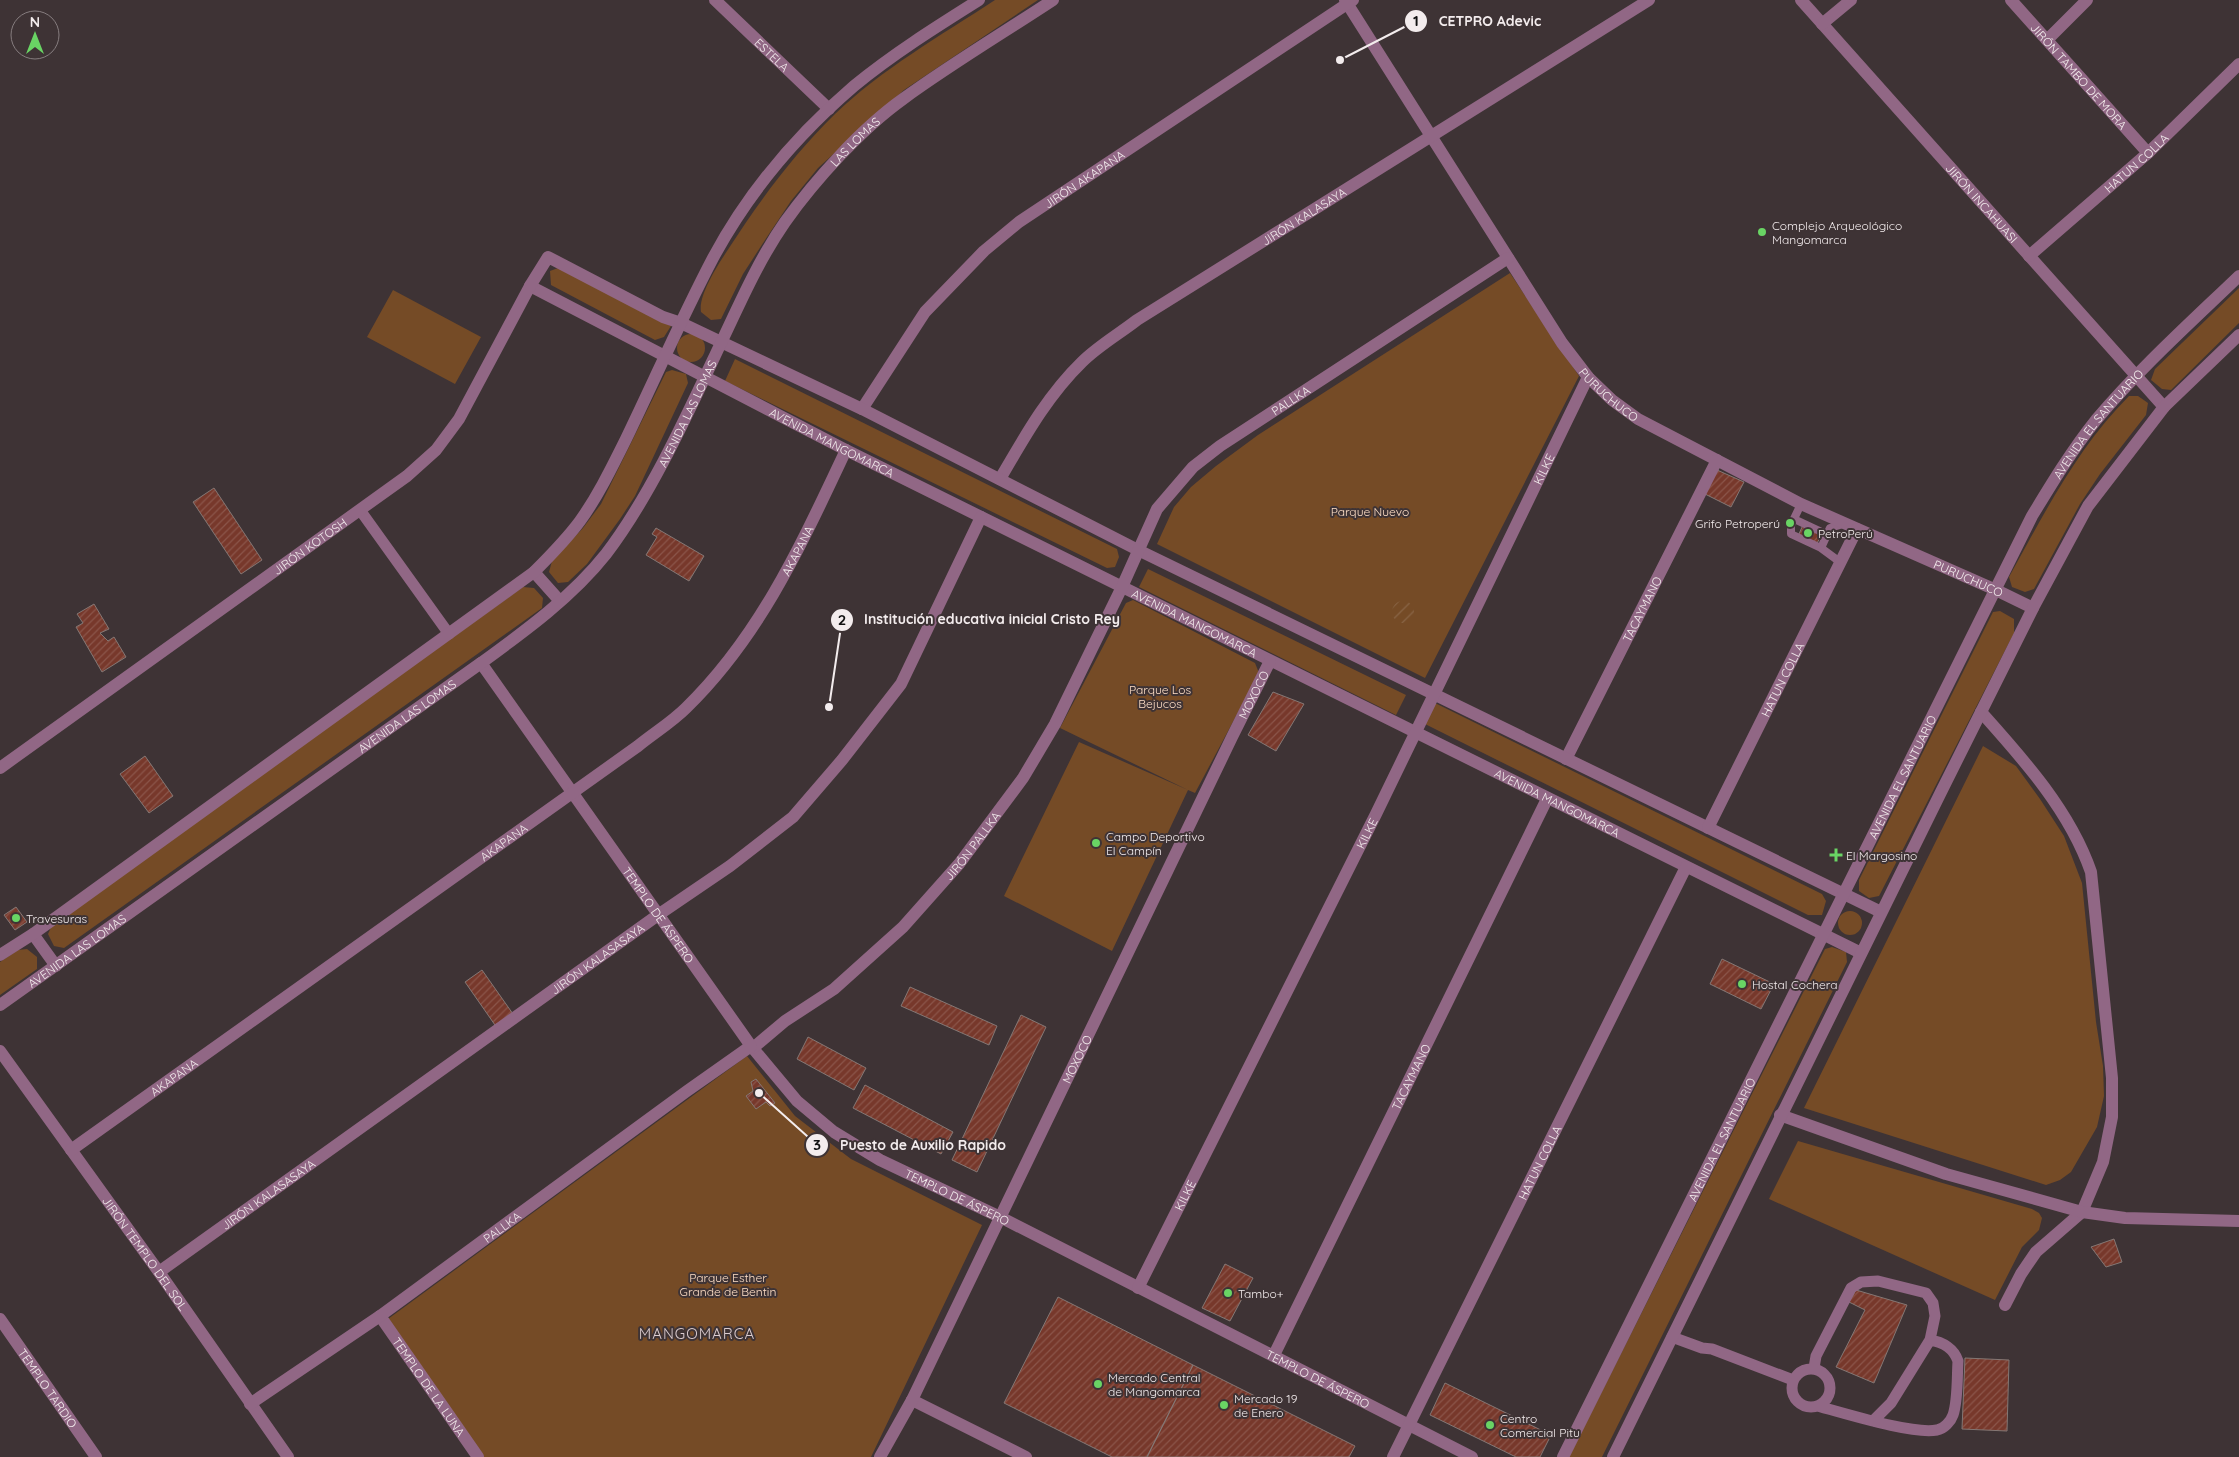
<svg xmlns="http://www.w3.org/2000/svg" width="2239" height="1457" viewBox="0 0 2239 1457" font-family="Quicksand,sans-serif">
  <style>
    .green { fill: #754b26 }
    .garden { fill: url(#garden-furrows) }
    .building { fill: url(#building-hatch); stroke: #847774 }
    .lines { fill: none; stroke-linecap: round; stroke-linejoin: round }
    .service { stroke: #916785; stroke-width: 8 }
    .pedestrian { stroke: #916785; stroke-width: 11 }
    .minor { stroke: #916785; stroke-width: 12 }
    .tertiary { stroke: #916785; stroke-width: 12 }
    .poi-dot { fill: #69d464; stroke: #3e3335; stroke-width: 2 }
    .labels { text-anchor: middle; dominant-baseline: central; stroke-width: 4; stroke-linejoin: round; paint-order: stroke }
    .street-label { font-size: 12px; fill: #f3eced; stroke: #3e3335 }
    .poi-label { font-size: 12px; fill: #f3eced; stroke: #3e3335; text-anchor: start }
    .park-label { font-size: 12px; fill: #fedec5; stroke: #3e3335 }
    .quarter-label { font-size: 15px; letter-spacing: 1px; fill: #dacbce; stroke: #3e3335 }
    .leader { fill: none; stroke: #f3eced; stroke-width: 2 }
    .callout-dot { fill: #f3eced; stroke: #3e3335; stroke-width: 2 }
    .mark-label { font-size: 15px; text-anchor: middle; font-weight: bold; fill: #111 }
    .callout-label { font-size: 14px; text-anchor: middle; font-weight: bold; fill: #f3eced; stroke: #3e3335; stroke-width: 4; stroke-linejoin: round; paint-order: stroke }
  </style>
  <defs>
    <pattern id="garden-furrows" width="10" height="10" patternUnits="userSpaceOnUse" patternTransform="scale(1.25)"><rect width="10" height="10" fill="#754b26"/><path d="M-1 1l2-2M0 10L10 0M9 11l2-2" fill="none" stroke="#896546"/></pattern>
    <pattern id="building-hatch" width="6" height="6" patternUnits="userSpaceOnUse" patternTransform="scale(1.25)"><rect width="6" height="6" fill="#77382b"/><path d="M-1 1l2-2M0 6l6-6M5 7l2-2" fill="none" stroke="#8b554a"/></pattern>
  </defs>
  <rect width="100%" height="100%" fill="#3e3335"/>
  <!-- green -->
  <path class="green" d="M 995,0 L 1038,0 L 904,90 L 818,168 L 791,201 L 765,240 L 743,274 L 721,319 L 711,320 L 701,312 C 698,295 719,263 729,248 C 760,200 794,154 835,114 C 882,69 940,36 995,0 Z
    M 566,265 L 671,326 L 664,337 L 655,340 L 551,285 L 550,271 Z
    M 1510,273 L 1579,376 L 1425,678 L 1157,544 L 1174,507 L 1191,487 L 1216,466 L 1258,435 Z
    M 2239,288 L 2239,323 L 2171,390 L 2162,389 L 2151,380 L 2155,369 Z
    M 393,290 L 481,337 L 455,384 L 367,337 Z
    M677 348a14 14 0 1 1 28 0a14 14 0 1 1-28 0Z
    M 735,359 L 1117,549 L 1119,557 L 1115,567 L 1107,568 L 725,381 Z
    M 672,370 L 686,374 L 688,383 L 635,496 L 620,519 L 587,564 L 568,582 L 558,583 L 549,572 L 552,561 L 583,528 L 601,504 L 666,372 Z
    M 2129,396 L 2138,396 L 2148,403 L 2146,415 L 2100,474 L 2080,504 L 2034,589 L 2025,592 L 2012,587 L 2009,577 C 2044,514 2077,448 2129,396 Z
    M 1148,569 L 1406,695 L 1396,715 L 1139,587 Z
    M 523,587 L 534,588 L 543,598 L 542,608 L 64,948 L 54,946 L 48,934 L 53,923 Z
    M 1133,600 L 1255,663 L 1259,673 L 1195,793 L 1188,790 L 1112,951 L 1004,896 L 1079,742 L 1188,790 L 1060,728 L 1126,603 Z
    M 2000,611 L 2014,619 L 2014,633 L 1879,896 L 1869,898 L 1859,891 L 1859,880 L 1993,612 Z
    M 1428,704 L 1437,704 L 1822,894 L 1826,901 L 1822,915 L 1808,915 L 1425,724 Z
    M 1983,746 L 2016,766 L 2040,799 L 2064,836 L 2082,883 L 2096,1022 L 2103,1066 L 2104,1096 L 2097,1127 L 2071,1172 L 2060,1180 L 2046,1185 L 1804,1108 Z
    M1838 923a12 12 0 1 1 24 0a12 12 0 1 1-24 0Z
    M 1832,947 L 1846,952 L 1847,962 L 1602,1457 L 1569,1457 L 1825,949 Z
    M 27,949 L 37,957 L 37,969 L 0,995 L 0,962 L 18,950 Z
    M 747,1056 L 795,1116 L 851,1159 L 982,1225 L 871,1457 L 483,1457 L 388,1319 Z
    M 1798,1141 L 2032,1209 L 2039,1213 L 2042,1218 L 2039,1230 L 2022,1247 L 1995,1300 L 1769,1199 Z"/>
  <!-- garden -->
  <path class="garden" d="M1392 612a11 11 0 1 1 22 0a11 11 0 1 1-22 0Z"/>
  <!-- building -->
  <path class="building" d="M 1717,470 L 1744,482 L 1731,507 L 1703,493 Z
    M 214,488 L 262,560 L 241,574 L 193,502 Z
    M 1803,525 L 1822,534 L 1816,545 L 1798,536 Z
    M 656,528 L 704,556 L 689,581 L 646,555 L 657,537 L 652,534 Z
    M 94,604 L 109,629 L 100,633 L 108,641 L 114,637 L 126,657 L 102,672 L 76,627 L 83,623 L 77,614 Z
    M 1273,692 L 1304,704 L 1276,751 L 1248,735 Z
    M 145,756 L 173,796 L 149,813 L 120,774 Z
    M 16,907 L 27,922 L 15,930 L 4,915 Z
    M 1722,959 L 1774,984 L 1761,1009 L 1710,984 Z
    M 482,970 L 513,1014 L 495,1025 L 465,982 Z
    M 910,987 L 997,1026 L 989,1045 L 901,1006 Z
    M 1021,1015 L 1046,1027 L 977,1172 L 952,1160 Z
    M 808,1037 L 866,1068 L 854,1090 L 797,1059 Z
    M 756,1079 L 775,1103 L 770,1106 L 766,1102 L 756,1109 L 746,1096 L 753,1091 L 751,1082 Z
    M 865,1085 L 953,1132 L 941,1154 L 853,1108 Z
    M 2114,1239 L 2122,1262 L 2106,1267 L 2091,1247 Z
    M 1225,1264 L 1253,1278 L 1230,1321 L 1202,1308 Z
    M 1856,1290 L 1907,1305 L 1874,1383 L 1836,1367 L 1865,1310 L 1849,1302 Z
    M 1058,1297 L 1193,1365 L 1147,1457 L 1112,1457 L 1004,1403 Z
    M 1965,1358 L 2009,1360 L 2007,1431 L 1962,1429 Z
    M 1193,1365 L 1355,1446 L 1349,1457 L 1147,1457 Z
    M 1445,1383 L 1551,1435 L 1540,1457 L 1516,1457 L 1430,1415 Z"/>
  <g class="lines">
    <!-- service -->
    <path class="service" d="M 1801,504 L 1791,525 L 1791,534 L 1821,548 L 1830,528 L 1843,524
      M 1794,519 L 1826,534
      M 1821,548 L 1840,562"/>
    <!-- pedestrian -->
    <path class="pedestrian" d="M 360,510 L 449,634
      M 1672,1337 L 1702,1348 L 1712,1349 L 1793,1380
      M 1814,1368 L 1816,1356 L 1851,1288 L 1861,1282 L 1878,1281 L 1926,1293 L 1933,1303 L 1935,1316 L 1930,1340 L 1891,1403 L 1873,1421
      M1792 1388a19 19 0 1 1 38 0a19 19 0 1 1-38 0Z
      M 1817,1406 C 1844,1413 1913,1435 1937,1430 C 1944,1429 1951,1421 1953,1415 C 1958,1401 1957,1376 1958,1361 C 1954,1349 1943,1342 1930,1340"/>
    <!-- minor -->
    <g class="minor">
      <path id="s1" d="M 715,0 L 829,109"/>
      <path id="s2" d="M 1345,0 L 1562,343 L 1588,377 L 1612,400 L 1638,419 L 1801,504 L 1996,590 L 2033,608"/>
      <path id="s3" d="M 1801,0 L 2164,407"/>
      <path id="s4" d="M 2011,0 L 2148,153"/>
      <path d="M 1822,24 L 1851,0"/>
      <path d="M 2047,40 L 2087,0"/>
      <path id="s5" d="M 2029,256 L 2148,153 L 2239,64"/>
      <path id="s6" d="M 530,286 L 846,450 L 1861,953"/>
      <path id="s7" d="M 862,409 L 925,312 L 984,251 L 1019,222 L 1353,0"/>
      <path id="s8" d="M 1000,479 C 1024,438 1047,396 1082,362 C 1098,346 1119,334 1137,320 L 1649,0"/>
      <path id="s9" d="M 481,663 L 751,1046 L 797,1101 L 834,1132 L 880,1160 L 1000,1217 L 1472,1457"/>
      <path d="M 1981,712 C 2024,760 2070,811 2091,872 L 2112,1078 L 2112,1117 L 2103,1162 L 2082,1212 L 2036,1252 L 2021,1274 L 2005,1305"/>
      <path id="s10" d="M 1566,759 L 1717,460"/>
      <path id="s11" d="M 0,768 L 407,476 L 436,450 L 459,419 L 530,286 L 548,257 L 663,317 L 681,323 L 862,409 L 1138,550 L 1881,912"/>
      <path id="s12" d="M 1708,828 L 1857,529"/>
      <path id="s13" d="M 753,1048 L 785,1021 L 834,989 L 903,927 L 959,864 L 1023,778 L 1055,724 L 1122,587 L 1157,509 L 1193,467 L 1220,446 L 1508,258"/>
      <path id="s14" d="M 0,1051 L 159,1272 L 288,1457"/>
      <path d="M 1780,1115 L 1946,1174 L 2082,1212 L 2125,1218 L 2239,1221"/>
      <path id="s15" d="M 71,1150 L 638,746 C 654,733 672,722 686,708 C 761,635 802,543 846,450"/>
      <path id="s16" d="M 159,1272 L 658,915 L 730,866 L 793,817 L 842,760 L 901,684 L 981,517"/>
      <path id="s17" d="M 1138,1288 L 1376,814 L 1588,377"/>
      <path id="s18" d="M 380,1316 L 478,1457"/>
      <path id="s19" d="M 0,1319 L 96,1457"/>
      <path id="s20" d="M 1274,1355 L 1547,799"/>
      <path d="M 912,1400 L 1026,1457"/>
      <path id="s21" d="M 250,1404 L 380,1316 L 687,1091 L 751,1046"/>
      <path id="s22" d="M 880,1457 L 912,1400 L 1232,737 L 1270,661"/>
      <path id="s23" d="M 1393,1457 L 1686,867"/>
    </g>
    <!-- tertiary -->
    <g class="tertiary">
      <path d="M 534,572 L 559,600"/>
      <path d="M 33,934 L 56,966"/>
      <path d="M 0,955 L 33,934 L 534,572 C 550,556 566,540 580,521 C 598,496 612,467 626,439 C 655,379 682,317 713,258 C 748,193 798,134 854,86 C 893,54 936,27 979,0"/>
      <path id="s24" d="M 0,1005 L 481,663 C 525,631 572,597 606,554 C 651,495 688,413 720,345 C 740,303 758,261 785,222 C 815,180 861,129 903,99 C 951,64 1003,33 1053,0"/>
      <path id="s25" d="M 1563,1457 L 2032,516 C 2052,483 2072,450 2096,420 C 2140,368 2190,323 2239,276"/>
      <path d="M 1613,1457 L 1941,792 L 2033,608 L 2088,506 L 2164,407 L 2239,335"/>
    </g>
  </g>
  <!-- markers -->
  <g class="poi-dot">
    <circle cx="1762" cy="232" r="5"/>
    <circle cx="1790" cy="523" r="5"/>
    <circle cx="1808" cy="533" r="5"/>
    <circle cx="1096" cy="843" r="5"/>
    <path d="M1833.5 847.5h5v5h5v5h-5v5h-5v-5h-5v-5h5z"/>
    <circle cx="16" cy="918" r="5"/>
    <circle cx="1742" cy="984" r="5"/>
    <circle cx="1228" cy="1293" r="5"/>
    <circle cx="1098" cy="1384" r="5"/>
    <circle cx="1224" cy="1405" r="5"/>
    <circle cx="1490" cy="1425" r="5"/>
  </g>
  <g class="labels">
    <!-- street labels -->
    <g class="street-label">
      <text stroke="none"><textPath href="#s1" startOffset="79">ESTELA</textPath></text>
      <text stroke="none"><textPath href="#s4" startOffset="102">JIRÓN TAMBO DE MORA</textPath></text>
      <text stroke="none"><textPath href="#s24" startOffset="1241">LAS LOMAS</textPath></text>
      <text stroke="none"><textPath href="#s5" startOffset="142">HATUN COLLA</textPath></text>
      <text stroke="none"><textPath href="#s7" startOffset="324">JIRÓN AKAPANA</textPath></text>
      <text stroke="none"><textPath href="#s3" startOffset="272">JIRÓN INCAHUASI</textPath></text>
      <text stroke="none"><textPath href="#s8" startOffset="409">JIRÓN KALASAYA</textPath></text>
      <text stroke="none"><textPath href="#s2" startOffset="476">PURUCHUCO</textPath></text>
      <text stroke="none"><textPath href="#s13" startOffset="859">PALLKA</textPath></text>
      <text stroke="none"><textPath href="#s24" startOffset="919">AVENIDA LAS LOMAS</textPath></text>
      <text stroke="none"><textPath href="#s25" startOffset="1165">AVENIDA EL SANTUARIO</textPath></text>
      <text stroke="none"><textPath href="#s6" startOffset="340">AVENIDA MANGOMARCA</textPath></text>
      <text stroke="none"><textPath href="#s17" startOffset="914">KILKE</textPath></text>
      <text stroke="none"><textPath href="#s11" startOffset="381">JIRÓN KOTOSH</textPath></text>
      <text stroke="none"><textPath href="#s15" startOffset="951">AKAPANA</textPath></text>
      <text stroke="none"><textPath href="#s2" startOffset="881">PURUCHUCO</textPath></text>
      <text stroke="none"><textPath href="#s10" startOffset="168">TACAYMANO</textPath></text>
      <text stroke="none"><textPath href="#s6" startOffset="745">AVENIDA MANGOMARCA</textPath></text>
      <text stroke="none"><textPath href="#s12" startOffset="166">HATUN COLLA</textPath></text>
      <text stroke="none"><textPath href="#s22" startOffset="849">MOXOCO</textPath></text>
      <text stroke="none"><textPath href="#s24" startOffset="499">AVENIDA LAS LOMAS</textPath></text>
      <text stroke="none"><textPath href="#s25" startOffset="760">AVENIDA EL SANTUARIO</textPath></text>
      <text stroke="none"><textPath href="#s6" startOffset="1150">AVENIDA MANGOMARCA</textPath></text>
      <text stroke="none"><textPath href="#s17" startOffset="509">KILKE</textPath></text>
      <text stroke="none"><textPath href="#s15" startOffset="531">AKAPANA</textPath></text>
      <text stroke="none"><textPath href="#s13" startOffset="300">JIRÓN PALLKA</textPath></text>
      <text stroke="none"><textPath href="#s9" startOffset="308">TEMPLO DE ÁSPERO</textPath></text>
      <text stroke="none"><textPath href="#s24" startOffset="94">AVENIDA LAS LOMAS</textPath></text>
      <text stroke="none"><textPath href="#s16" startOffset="539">JIRÓN KALASASAYA</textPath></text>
      <text stroke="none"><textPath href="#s22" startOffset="444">MOXOCO</textPath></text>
      <text stroke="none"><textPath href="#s15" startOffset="126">AKAPANA</textPath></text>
      <text stroke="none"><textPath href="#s20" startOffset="310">TACAYMANO</textPath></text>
      <text stroke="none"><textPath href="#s25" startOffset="355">AVENIDA EL SANTUARIO</textPath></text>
      <text stroke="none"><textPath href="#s23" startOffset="329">HATUN COLLA</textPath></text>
      <text stroke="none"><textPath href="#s16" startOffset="134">JIRÓN KALASASAYA</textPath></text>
      <text stroke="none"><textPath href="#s9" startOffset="728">TEMPLO DE ÁSPERO</textPath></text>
      <text stroke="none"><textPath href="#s17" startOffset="104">KILKE</textPath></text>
      <text stroke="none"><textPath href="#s21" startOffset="308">PALLKA</textPath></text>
      <text stroke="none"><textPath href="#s14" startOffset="249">JIRÓN TEMPLO DEL SOL</textPath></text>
      <text stroke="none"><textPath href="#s9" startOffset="1132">TEMPLO DE ÁSPERO</textPath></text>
      <text stroke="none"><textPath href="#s18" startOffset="86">TEMPLO DE LA LUNA</textPath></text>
      <text stroke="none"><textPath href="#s19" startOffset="84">TEMPLO TARDIO</textPath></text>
    </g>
    <!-- poi labels -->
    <g class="poi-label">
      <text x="1772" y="225">Complejo Arqueológico<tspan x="1772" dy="14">Mangomarca</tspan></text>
      <text x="1780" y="523" text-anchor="end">Grifo Petroperú</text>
      <text x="1818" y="533">PetroPerú</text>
      <text x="1106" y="836">Campo Deportivo<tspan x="1106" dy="14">El Campín</tspan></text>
      <text x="1846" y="855">El Margosino</text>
      <text x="26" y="918">Travesuras</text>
      <text x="1752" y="984">Hostal Cochera</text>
      <text x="1238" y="1293">Tambo+</text>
      <text x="1108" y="1377">Mercado Central<tspan x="1108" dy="14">de Mangomarca</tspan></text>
      <text x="1234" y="1398">Mercado 19<tspan x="1234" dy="14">de Enero</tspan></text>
      <text x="1500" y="1418">Centro<tspan x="1500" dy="14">Comercial Pitu</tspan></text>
    </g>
    <!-- park labels -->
    <g class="park-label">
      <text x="1370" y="511">Parque Nuevo</text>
      <text x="1160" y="689">Parque Los<tspan x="1160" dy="14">Bejucos</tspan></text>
      <text x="728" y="1277">Parque Esther<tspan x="728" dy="14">Grande de Bentin</tspan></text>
    </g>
    <!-- quarter labels -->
    <g class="quarter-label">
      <text x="697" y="1333">MANGOMARCA</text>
    </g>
  </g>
  <!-- callouts -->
  <path class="leader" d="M1340 60L1416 21M829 707L842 620M759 1093L817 1145"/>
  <g class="callout-dot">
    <circle cx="1340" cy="60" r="5"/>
    <circle cx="829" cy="707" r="5"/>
    <circle cx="759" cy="1093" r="5"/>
    <circle cx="1416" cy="21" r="12"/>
    <circle cx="842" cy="620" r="12"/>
    <circle cx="817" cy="1145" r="12"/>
  </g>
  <g class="mark-label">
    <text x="1416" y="26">1</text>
    <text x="842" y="625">2</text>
    <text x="817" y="1150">3</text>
  </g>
  <g class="callout-label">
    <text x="1490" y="26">CETPRO Adevic</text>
    <text x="992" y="624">Institución educativa inicial Cristo Rey</text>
    <text x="923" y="1150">Puesto de Auxilio Rapido</text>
  </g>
  <!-- north arrow -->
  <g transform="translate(35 35)"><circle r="24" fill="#3e3335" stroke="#867d7f"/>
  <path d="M0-4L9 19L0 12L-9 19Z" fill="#69d464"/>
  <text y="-8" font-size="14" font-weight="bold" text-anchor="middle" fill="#f3eced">N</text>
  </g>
</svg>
